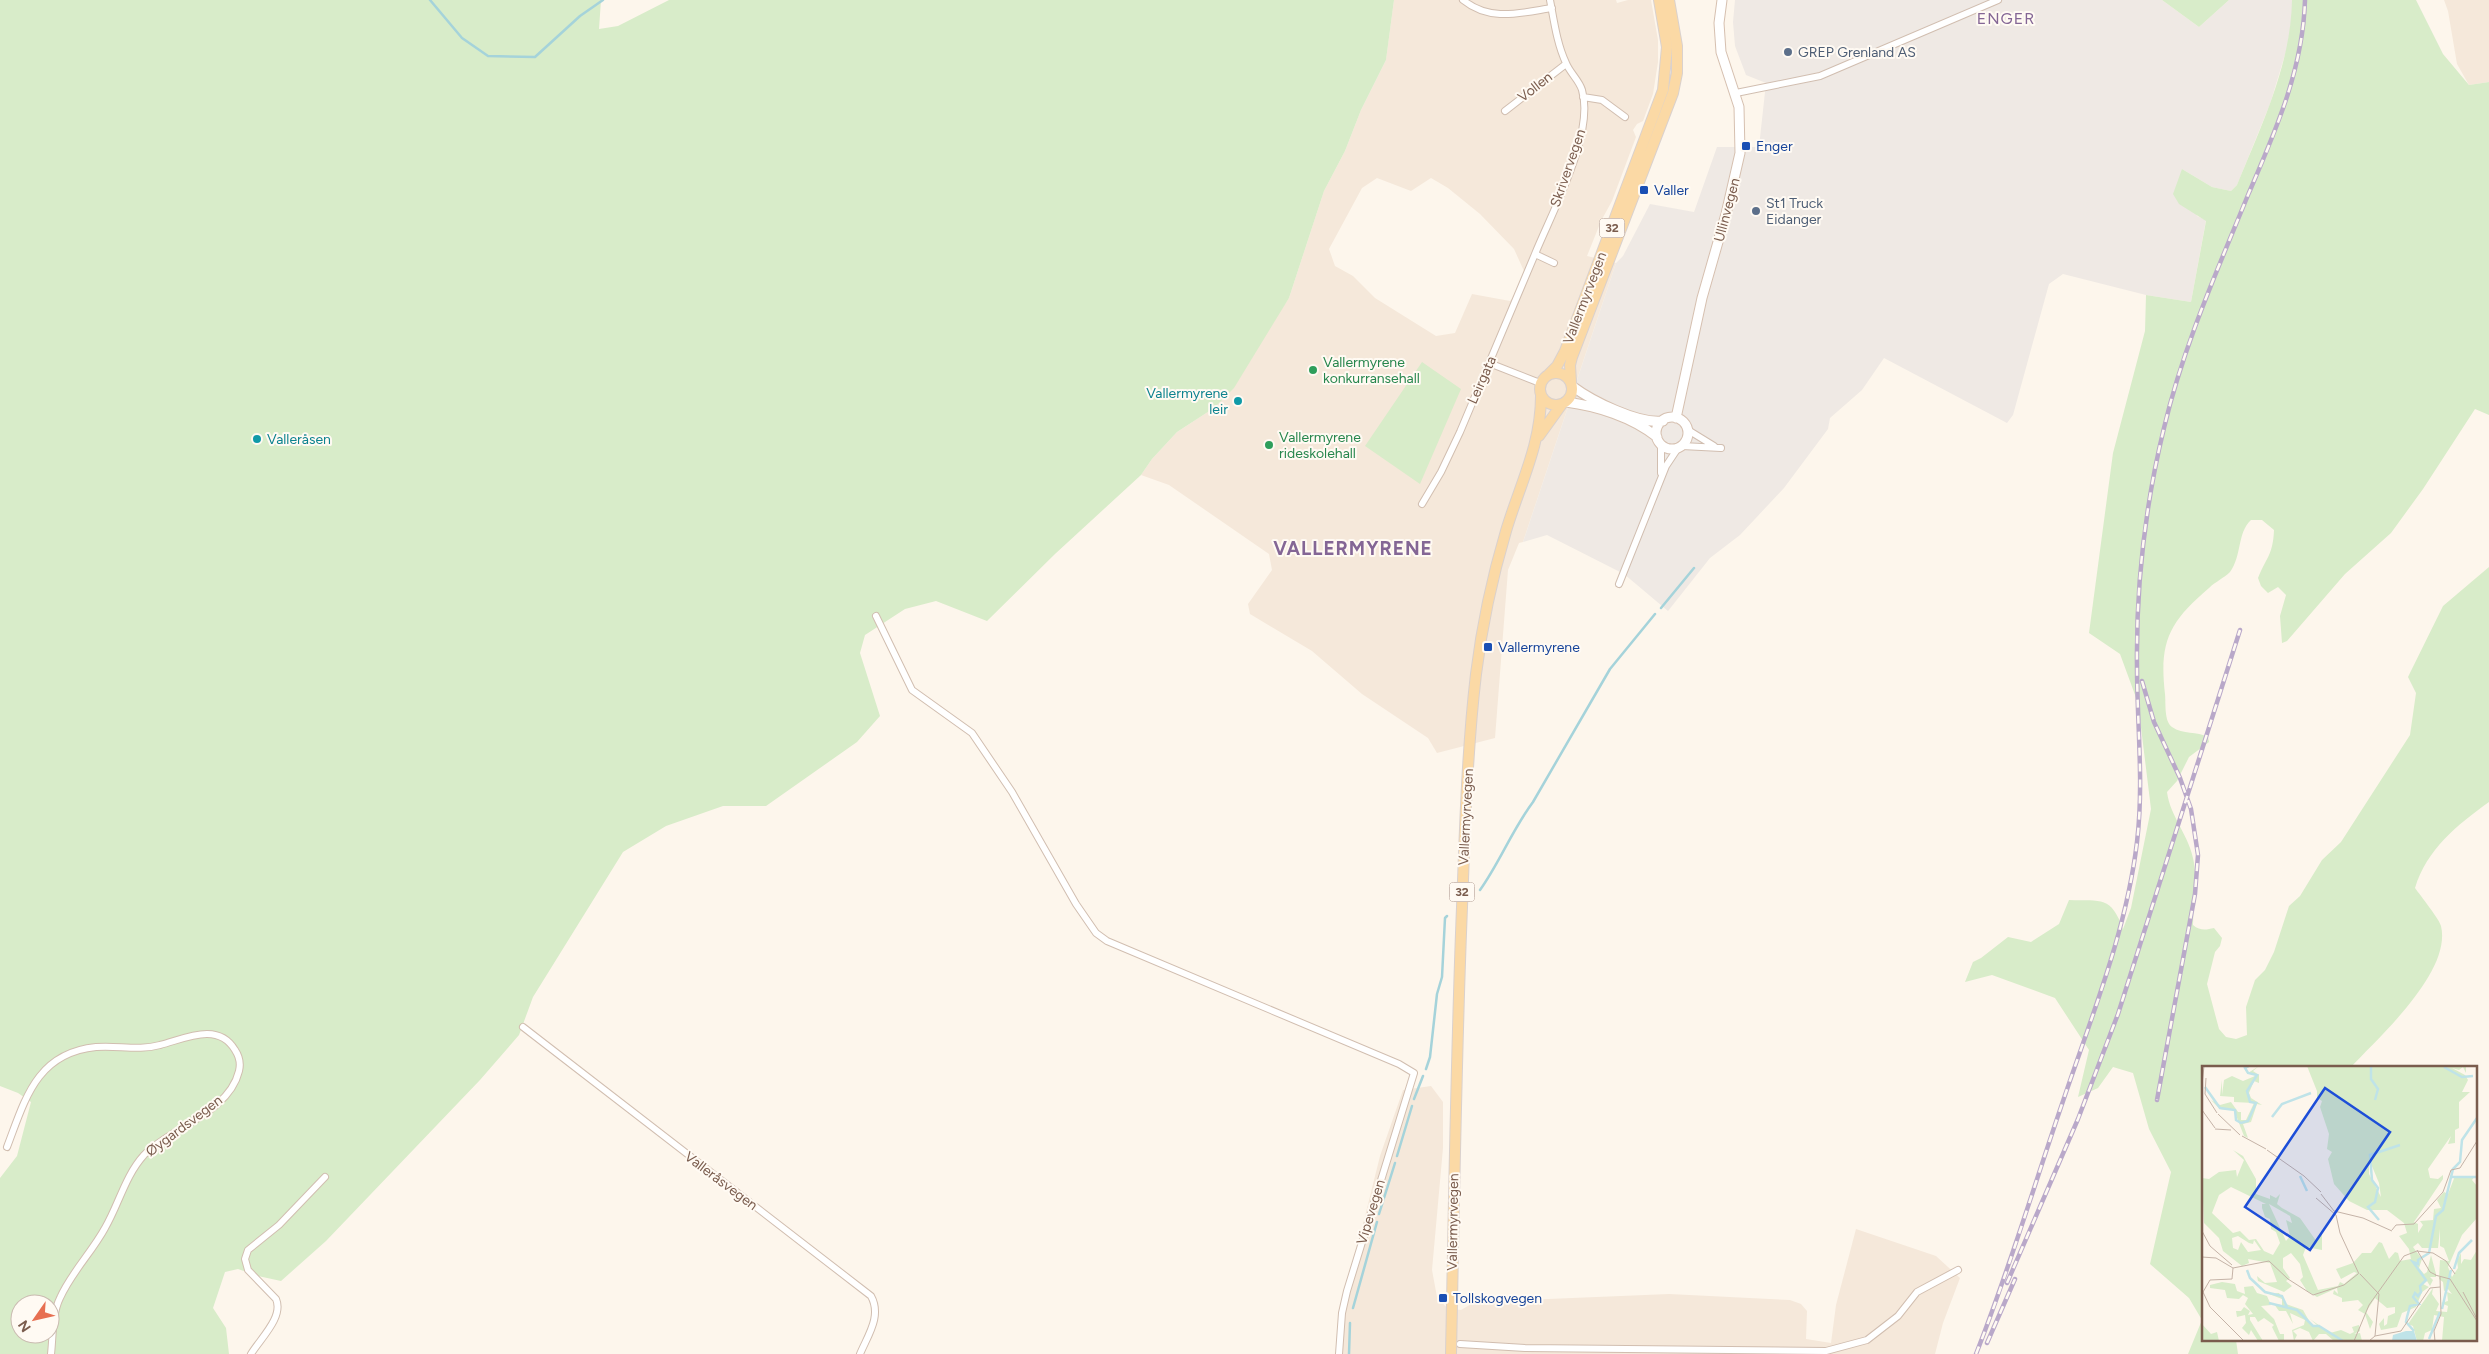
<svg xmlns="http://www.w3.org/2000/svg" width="2489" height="1354" viewBox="0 0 2489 1354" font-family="Figtree,sans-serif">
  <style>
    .residential { fill: #f5e8da; fill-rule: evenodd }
    .industrial { fill: #efe9e4 }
    .green { fill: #d8ecc9; fill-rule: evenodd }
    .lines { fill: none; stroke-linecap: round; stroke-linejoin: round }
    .stream { stroke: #a5d3da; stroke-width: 2.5 }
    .minor-casing { stroke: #d1beb0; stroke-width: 8 }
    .secondary-casing { stroke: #d6c0b0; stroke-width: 11 }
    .primary-casing { stroke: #dad1cd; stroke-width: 12 }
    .minor { stroke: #fff; stroke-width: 6 }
    .secondary { stroke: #fff; stroke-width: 9 }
    .primary { stroke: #fbd9a5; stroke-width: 10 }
    .rail-casing { stroke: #b9a8c9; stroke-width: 4.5 }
    .rail { stroke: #fffaf3; stroke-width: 2.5; stroke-dasharray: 8; stroke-linecap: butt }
    .service-dot { fill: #5c6f8a; stroke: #fffaf3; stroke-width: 2 }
    .transit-dot { fill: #1a4fb4; stroke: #fffaf3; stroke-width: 2 }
    .leisure-dot { fill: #2e9e5b; stroke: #fffaf3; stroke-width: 2 }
    .culture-dot { fill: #0f9aa8; stroke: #fffaf3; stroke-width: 2 }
    .labels { text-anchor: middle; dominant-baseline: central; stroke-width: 4; stroke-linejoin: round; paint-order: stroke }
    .shield { fill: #fffaf3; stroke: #a28b7f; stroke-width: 1 }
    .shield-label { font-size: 12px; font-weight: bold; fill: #7a5c4d }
    .service-label { font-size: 14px; fill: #4e5e75; stroke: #fffaf3; text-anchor: start }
    .street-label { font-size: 14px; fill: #7a5c4d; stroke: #fffaf3 }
    .transit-label { font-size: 14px; fill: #164399; stroke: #fffaf3; text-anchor: start }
    .leisure-label { font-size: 14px; fill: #27864d; stroke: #fffaf3; text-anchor: start }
    .culture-label { font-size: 14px; fill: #0d838f; stroke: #fffaf3; text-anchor: end }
    .quarter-label { font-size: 16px; letter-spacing: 1px; fill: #846695; stroke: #fffaf3 }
    .district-label { font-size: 19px; font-weight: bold; letter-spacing: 1px; fill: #846695; stroke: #fffaf3 }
    .inset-river { fill: none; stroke: #bfe3e8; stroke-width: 2.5 }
    .inset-road { fill: none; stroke: #c5b3a7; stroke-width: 1 }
    .view { fill: #1d4ed8; fill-opacity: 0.15; stroke: #1d4ed8; stroke-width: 2.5 }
    .inset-edge { fill: none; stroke: #7a5c4d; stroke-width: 2.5 }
  </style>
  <rect width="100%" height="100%" fill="#fdf6ec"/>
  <!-- residential -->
  <path class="residential" d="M 1394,0 L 1616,0 L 1617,3 L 1628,0 L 1651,0 L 1658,40 L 1658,62 L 1653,94 L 1643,121 L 1637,124 L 1633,130 L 1636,137 L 1612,201 L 1601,221 L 1587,256 L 1616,263 L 1523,542 L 1519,543 L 1508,570 L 1495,738 L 1437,753 L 1428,738 L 1362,694 L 1312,651 L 1250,614 L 1248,604 L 1272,570 L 1269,554 L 1169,485 L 1141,475 L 1152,459 L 1177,432 L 1214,408 L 1289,298 L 1324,191 L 1345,151 L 1361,110 L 1386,60 ZM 1377,178 L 1411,191 L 1431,178 L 1448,188 L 1480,214 L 1514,249 L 1524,271 L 1518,292 L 1510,301 L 1472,294 L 1455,333 L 1436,336 L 1375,298 L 1353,276 L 1335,266 L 1329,249 L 1362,188 Z
    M 2444,0 L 2489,0 L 2489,82 L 2469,85 L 2457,64 L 2448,11 Z
    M 1431,1086 L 1443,1102 L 1443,1148 L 1432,1270 L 1437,1297 L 1447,1308 L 1461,1310 L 1485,1296 L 1522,1300 L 1669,1294 L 1790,1300 L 1801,1304 L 1807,1311 L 1806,1339 L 1831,1343 L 1836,1305 L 1856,1229 L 1936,1256 L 1960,1278 L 1943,1323 L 1935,1354 L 1340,1354 L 1341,1313 L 1380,1156 L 1403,1090 Z"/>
  <!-- industrial -->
  <path class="industrial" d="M 1735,0 L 2162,0 L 2199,27 L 2229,0 L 2292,0 L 2292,18 L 2287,48 L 2270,104 L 2237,185 L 2231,191 L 2212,187 L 2182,169 L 2197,216 L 2206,220 L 2191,302 L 2146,295 L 2063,274 L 2049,284 L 2013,415 L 2007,423 L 1884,358 L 1862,390 L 1830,418 L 1828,429 L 1784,488 L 1740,535 L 1710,558 L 1668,611 L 1624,574 L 1547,535 L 1523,542 L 1616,263 L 1623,256 L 1650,204 L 1694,212 L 1717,147 L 1759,147 L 1766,83 L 1746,75 L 1735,46 L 1733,22 Z"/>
  <!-- green -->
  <path class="green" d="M 0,0 L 601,0 L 599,29 L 618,26 L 669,0 L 1394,0 L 1386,60 L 1361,110 L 1345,151 L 1324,191 L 1289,298 L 1234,388 L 1214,408 L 1177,432 L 1152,459 L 1141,475 L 1055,554 L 987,621 L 936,601 L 905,609 L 865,635 L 860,653 L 880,716 L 857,742 L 766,806 L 723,806 L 666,826 L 623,852 L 533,997 L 519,1035 L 480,1080 L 326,1241 L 281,1281 L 258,1276 L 238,1269 L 225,1272 L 213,1308 L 226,1328 L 229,1354 L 0,1354 L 0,1178 L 17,1156 L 31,1102 L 18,1093 L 0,1086 ZM 20,1304 L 50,1304 L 50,1334 L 20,1334 Z
    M 2162,0 L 2229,0 L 2199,27 Z
    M 2292,0 L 2416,0 L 2443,54 L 2469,85 L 2489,82 L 2489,415 L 2475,409 L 2423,489 L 2391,533 L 2345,574 L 2287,641 L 2282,643 L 2280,616 L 2286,595 L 2278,587 L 2268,593 L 2261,586 L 2258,578 C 2266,558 2273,555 2274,530 L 2262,520 L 2251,520 C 2237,533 2242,556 2230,572 C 2224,578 2215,582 2209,588 C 2169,622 2159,642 2165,694 C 2166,704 2164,721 2172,727 C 2183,735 2197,731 2208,737 L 2209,742 L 2189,757 L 2177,781 L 2167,792 C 2170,817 2190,836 2194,863 C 2197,883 2193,905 2193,925 C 2200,931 2206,930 2214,928 L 2222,938 L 2220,946 L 2215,952 L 2207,984 L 2219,1029 L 2226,1037 L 2236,1039 L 2247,1035 L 2246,1007 L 2255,980 L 2265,970 L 2274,952 L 2289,906 L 2300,896 L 2322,860 L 2341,842 L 2410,735 L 2416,693 L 2408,677 L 2443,606 L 2489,567 L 2489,802 C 2457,825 2427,849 2415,888 C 2420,895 2440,920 2441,926 C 2452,972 2379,1037 2350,1068 L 2203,1068 L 2203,1340 L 2236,1340 L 2238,1354 L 2188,1354 L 2202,1320 L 2189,1298 L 2150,1264 L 2171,1172 L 2149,1129 L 2133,1073 L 2113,1067 L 2098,1088 L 2078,1097 L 2089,1050 L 2055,998 L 1992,975 L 1965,982 L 1973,962 L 1981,958 L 2008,937 L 2031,942 L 2059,924 L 2069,900 C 2102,901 2111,896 2123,929 L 2131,908 L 2151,809 L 2138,703 L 2120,654 L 2089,633 L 2113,453 L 2145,331 L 2146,295 L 2191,302 L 2206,221 L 2179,204 L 2173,194 L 2182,169 L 2212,187 L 2231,191 L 2237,185 C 2261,126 2291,65 2292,0 Z
    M 1422,362 L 1461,389 L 1420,484 L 1365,446 Z"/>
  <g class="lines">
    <!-- stream -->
    <path class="stream" d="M 430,0 L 462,38 L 488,56 L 535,57 L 580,16 L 603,0
      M 1661,608 L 1694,568
      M 1480,890 C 1500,862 1512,830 1533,802 L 1610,669 L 1655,614
      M 1426,1069 L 1430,1057 L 1437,994 L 1442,977 L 1445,918 L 1447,916
      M 1414,1099 L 1423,1076
      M 1397,1156 L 1412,1106
      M 1379,1214 L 1395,1163
      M 1353,1308 L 1377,1222
      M 1349,1354 L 1350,1323"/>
    <defs>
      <path id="minor" d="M 1463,0 C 1490,22 1520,13 1552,8
        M 1550,0 C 1554,21 1557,44 1566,63 C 1570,73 1579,80 1582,90 C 1595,134 1552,212 1535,254 L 1554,263
        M 1736,93 L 1820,76 L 1998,0
        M 1583,97 L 1602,100 L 1625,117
        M 1505,111 L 1566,64
        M 1489,363 L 1540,383
        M 1688,430 L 1714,446
        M 1682,446 L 1721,448
        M 1661,473 L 1661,444
        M 1422,504 L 1441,472 L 1460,432 L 1535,254
        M 1619,584 L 1666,466 L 1678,448
        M 876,616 L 912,690 L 972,733 L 1012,792 L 1076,904 L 1096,933 L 1107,941 L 1399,1064 L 1414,1073 L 1347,1291 L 1342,1313 L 1339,1354
        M 523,1027 L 871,1296 C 882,1316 868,1335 860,1354
        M 7,1147 C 25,1100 36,1053 96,1047 C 117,1045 139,1051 160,1045 C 184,1039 218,1021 235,1050 C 239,1056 241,1063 239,1071 C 229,1113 171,1127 144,1155 C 125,1176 119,1204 105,1228 C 92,1252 71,1273 60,1298 C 52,1314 53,1337 51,1354
        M 1460,1344 L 1525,1348 L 1826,1351 L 1867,1340 L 1898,1316 L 1917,1292 L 1958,1270
        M 251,1354 C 260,1339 284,1317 276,1299 L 248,1270 L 245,1259 L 248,1250 L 279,1225 L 325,1177"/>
      <path id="secondary" d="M 1572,386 C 1592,401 1638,424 1663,421
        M 1566,402 C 1597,406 1632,417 1657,437
        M1656 433a16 16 0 1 1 32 0a16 16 0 1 1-32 0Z
        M 1676,418 L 1702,298 L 1726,214 L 1740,153 L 1739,107 L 1721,52 L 1719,23 L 1722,0"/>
      <path id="primary" d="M1540 389a16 16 0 1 1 32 0a16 16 0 1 1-32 0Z
        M 1549,374 L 1557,366 L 1565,351 L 1663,90 L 1667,47 L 1659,0
        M 1571,382 L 1570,365 L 1572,357 L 1673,93 L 1677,73 L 1677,46 L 1669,0
        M 1539,436 L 1562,404
        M 1451,1354 C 1454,1205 1456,1056 1462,907 C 1465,829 1467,751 1476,674 C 1482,625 1492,578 1506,531 C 1520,484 1541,445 1541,396"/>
    </defs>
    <!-- minor casing -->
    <use href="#minor" class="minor-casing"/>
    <!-- secondary casing -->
    <use href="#secondary" class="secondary-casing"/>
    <!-- primary casing -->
    <use href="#primary" class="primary-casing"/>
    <!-- minor -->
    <use href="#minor" class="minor"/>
    <!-- secondary -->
    <use href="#secondary" class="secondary"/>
    <!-- primary -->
    <use href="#primary" class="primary"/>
    <defs>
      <path id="rail" d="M 2142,681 L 2154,722 L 2180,778 L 2191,809 L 2198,855 L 2195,894 L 2157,1100
        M 2007,1283 L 2078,1119 L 2118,1014 L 2240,630
        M 1987,1343 L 2015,1279
        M 1976,1354 C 2008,1273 2033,1189 2061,1107 C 2090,1020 2126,934 2137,842 C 2144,783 2137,725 2137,666 C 2136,585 2145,506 2164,428 C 2183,347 2217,271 2248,195 C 2275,132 2303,70 2305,0"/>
    </defs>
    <!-- rail casing -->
    <use href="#rail" class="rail-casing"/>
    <!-- rail -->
    <use href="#rail" class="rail"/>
  </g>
  <!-- markers -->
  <g class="service-dot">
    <circle cx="1788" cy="52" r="5"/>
    <circle cx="1756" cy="211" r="5"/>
  </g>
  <g class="transit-dot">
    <rect x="1741" y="141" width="10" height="10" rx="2.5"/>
    <rect x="1639" y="185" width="10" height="10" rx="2.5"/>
    <rect x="1483" y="642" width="10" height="10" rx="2.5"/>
    <rect x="1438" y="1293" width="10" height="10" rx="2.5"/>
  </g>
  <g class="leisure-dot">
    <circle cx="1313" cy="370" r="5"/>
    <circle cx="1269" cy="445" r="5"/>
  </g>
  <g class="culture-dot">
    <circle cx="1238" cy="401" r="5"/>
    <circle cx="257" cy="439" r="5"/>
  </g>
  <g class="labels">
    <!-- shield labels -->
    <g class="shield">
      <rect x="1599.5" y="218.5" width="25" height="19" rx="4"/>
      <rect x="1449.5" y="882.5" width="25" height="19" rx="4"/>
    </g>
    <g class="shield-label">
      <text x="1612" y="228">32</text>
      <text x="1462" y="892">32</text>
    </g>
    <!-- service labels -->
    <g class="service-label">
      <text x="1798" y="52">GREP Grenland AS</text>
      <text x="1766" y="203">St1 Truck<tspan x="1766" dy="16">Eidanger</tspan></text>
    </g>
    <!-- street labels -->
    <g class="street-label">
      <text transform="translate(1535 87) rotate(-38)">Vollen</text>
      <text transform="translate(1568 168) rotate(-71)">Skrivervegen</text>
      <text transform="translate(1727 210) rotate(-75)">Ullinvegen</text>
      <text transform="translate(1585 298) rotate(-69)">Vallermyrvegen</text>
      <text transform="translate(1482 380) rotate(-66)">Leirgata</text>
      <text transform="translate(1466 817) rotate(-87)">Vallermyrvegen</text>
      <text transform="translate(184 1126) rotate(-37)">Øygardsvegen</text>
      <text transform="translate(721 1181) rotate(37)">Valleråsvegen</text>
      <text transform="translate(1371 1212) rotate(-73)">Vipevegen</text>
      <text transform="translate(1453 1222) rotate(-89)">Vallermyrvegen</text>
    </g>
    <!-- transit labels -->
    <g class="transit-label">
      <text x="1756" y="146">Enger</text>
      <text x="1654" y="190">Valler</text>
      <text x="1498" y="647">Vallermyrene</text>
      <text x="1453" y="1298">Tollskogvegen</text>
    </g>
    <!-- leisure labels -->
    <g class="leisure-label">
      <text x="1323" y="362">Vallermyrene<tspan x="1323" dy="16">konkurransehall</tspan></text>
      <text x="1279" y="437">Vallermyrene<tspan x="1279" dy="16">rideskolehall</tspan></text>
    </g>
    <!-- culture labels -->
    <g class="culture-label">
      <text x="1228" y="393">Vallermyrene<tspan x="1228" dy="16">leir</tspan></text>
      <text x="267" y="439" text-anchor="start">Valleråsen</text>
    </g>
    <!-- quarter labels -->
    <g class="quarter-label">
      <text x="2006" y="18">ENGER</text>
    </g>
    <!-- district labels -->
    <g class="district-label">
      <text x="1353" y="548">VALLERMYRENE</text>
    </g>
  </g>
  <!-- overview -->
  <g transform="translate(2202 1066)">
    <rect width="275" height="275" fill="#fdf6ec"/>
    <path d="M 45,0 L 48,0 L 44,3 L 46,7 L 57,0 L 51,5 L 57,9 L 57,17 L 52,15 L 47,27 L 49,32 L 60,39 L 55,38 L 49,56 L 41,58 L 46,72 L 42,70 L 32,44 L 18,43 L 9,34 L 18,39 L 29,36 L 36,46 L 39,46 L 39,54 L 44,54 L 52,37 L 32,36 L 32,31 L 18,30 L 20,14 L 20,29 L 22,14 L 30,10 L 41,15 L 53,10 L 51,7 L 46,8 L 43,4 ZM 105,0 L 264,0 L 264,7 L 261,1 L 257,4 L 250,2 L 263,9 L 266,14 L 260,26 L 268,26 L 257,36 L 257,62 L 253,64 L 253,77 L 246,78 L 249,70 L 226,103 L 228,112 L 236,113 L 241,109 L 241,113 L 212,156 L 216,158 L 216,167 L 221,159 L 218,155 L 231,154 L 232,143 L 239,142 L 235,134 L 242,126 L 246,128 L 253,110 L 273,110 L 270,114 L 275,120 L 275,152 L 260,169 L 246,201 L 250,211 L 256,202 L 255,195 L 259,187 L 259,198 L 262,193 L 269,194 L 275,184 L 275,275 L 240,275 L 242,251 L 232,249 L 230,264 L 223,267 L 221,275 L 215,275 L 211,260 L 206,258 L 231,222 L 230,228 L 237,238 L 234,245 L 245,246 L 246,240 L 239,237 L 246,235 L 245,226 L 250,228 L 246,223 L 242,225 L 241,216 L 237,213 L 238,194 L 247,195 L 242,182 L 238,180 L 238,163 L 236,182 L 220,182 L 216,177 L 211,181 L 220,193 L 217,202 L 222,208 L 225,206 L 229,189 L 234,208 L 234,211 L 228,211 L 231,214 L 228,220 L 225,215 L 221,218 L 227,221 L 220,226 L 214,241 L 200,247 L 195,261 L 179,264 L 177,258 L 182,252 L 182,260 L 185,258 L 186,250 L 193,247 L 193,241 L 185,242 L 173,232 L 164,246 L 171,256 L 168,263 L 163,248 L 156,244 L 161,239 L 156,234 L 140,236 L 140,232 L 131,228 L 132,224 L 136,228 L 135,222 L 115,231 L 105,225 L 98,214 L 101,211 L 98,198 L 89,187 L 81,192 L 81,202 L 88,212 L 84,215 L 90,220 L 82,226 L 56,215 L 55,210 L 63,217 L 75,216 L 68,197 L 46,193 L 47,197 L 40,200 L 21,185 L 17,172 L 2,157 L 0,112 L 7,113 L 17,106 L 34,104 L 35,111 L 42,94 L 31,84 L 41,90 L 54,113 L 54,128 L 68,133 L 68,129 L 74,132 L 78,128 L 75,138 L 80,142 L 98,152 L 115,176 L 116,170 L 120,169 L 120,184 L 104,181 L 101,189 L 116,224 L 136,220 L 138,216 L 142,218 L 155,207 L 152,206 L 139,213 L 134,203 L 151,197 L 160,187 L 169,187 L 177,176 L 180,177 L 187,193 L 193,186 L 196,187 L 198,195 L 209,193 L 207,183 L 197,170 L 205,167 L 202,157 L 185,144 L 165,144 L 147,135 L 132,118 L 126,93 L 130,86 L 125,83 L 127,68 L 118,41 L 120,35 L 115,32 L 115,25 ZM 167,93 L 177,117 L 179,131 L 167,108 ZM 29,121 L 64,138 L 60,138 L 60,142 L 63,151 L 68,153 L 69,163 L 74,166 L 78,177 L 71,189 L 62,185 L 54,173 L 47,174 L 38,165 L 31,167 L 10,147 L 17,129 ZM 67,138 L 88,150 L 90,157 L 84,154 L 88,170 L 84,175 ZM 36,170 L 47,177 L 51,178 L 52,174 L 59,184 L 46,186 L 39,176 L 36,184 L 31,182 L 30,172 ZM 20,216 L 33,218 L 35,225 L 43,228 L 42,221 L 51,220 L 55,227 L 65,230 L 69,239 L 59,240 L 72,253 L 78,268 L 82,268 L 82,275 L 77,275 L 70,261 L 72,259 L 62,252 L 56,256 L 53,251 L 48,251 L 48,254 L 61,275 L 56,275 L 49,264 L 47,269 L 40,262 L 44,257 L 43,249 L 35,251 L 34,245 L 39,245 L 42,241 L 48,245 L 46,249 L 51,248 L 43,238 L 46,232 L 41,229 L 37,233 L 25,232 L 23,224 L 8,222 L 8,219 ZM 77,227 L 84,238 L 101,244 L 110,260 L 115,259 L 108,253 L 128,267 L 139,264 L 148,268 L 152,266 L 150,261 L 157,259 L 158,265 L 152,268 L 158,267 L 160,275 L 132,275 L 124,268 L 117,268 L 111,275 L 107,266 L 98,262 L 91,265 L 95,269 L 92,275 L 90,264 L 102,259 L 103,254 L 88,247 L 91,258 L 84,245 L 77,245 L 72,238 L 80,239 L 80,233 L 67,228 ZM 0,258 L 9,268 L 15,266 L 17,275 L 0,275 Z" fill="#d8ecc9" fill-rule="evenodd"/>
    <path d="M 204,265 L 212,265 L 215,275 L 190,275 L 191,269 Z" fill="#bfe3e8"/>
    <path class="inset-river" d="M 169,0 L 169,13 L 176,23 L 173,34M 242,1 L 260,11 L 271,10M 3,21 L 18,42 L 33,44 L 34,54 L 39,57 L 46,55 L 54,37 L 48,36 L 45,25 L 55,9 L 46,7 L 43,2 L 47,0M 70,51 L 80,38 L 109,27M 98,110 L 105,125M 250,111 L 275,111M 177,154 L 166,141 L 173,136 L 176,122 L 170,114 L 168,89 L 198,79M 252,203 L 257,187 L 270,174M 45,204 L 48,212 L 63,226 L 80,230 L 85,241M 67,237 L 95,244 L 111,260 L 117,260 L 141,275M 240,243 L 249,204M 212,265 L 204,256 L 205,251 L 208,240 L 217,238 L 211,231 L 213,227 L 216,230 L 219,226 L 218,220 L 224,214 L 211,196 L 216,198 L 216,194 L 227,187 L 234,150 L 241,144 L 251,103 L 258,96 L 260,74 L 275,52M 227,273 L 238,246"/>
    <path class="inset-road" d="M 4,12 L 3,28 L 15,47M 0,19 L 2,0M 0,44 L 13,62M 16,48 L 38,69M 13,63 L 29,64M 40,70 L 64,83M 65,84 L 102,110 L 119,126M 119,128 L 132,145 L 161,152 L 190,165M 114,132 L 134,149 L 138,167 L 157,208M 190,164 L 194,159 L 212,158 L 241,126 L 249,104 L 258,102 L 275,75M 0,165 L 8,180 L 30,199M 215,184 L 228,206 L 234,209M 0,191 L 14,192 L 31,202 L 67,195 L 86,213 L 111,229 L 142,219 L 156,208M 31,202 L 30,213 L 8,214 L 1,226 L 8,241 L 42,275M 158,208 L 177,228 L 173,270M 233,209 L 248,213 L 275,255M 261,226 L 275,253M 152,275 L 167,239 L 202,190 L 215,185 L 231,187 L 244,195 L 253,208M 167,275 L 173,270 L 199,265 L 228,222 L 238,221M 233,275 L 232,265 L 239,248 L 238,211"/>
    <path class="view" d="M 123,22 L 188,66 L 108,184 L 43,141 Z"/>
    <rect width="275" height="275" class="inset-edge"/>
  </g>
  <!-- north arrow -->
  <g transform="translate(35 1319) rotate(236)"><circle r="24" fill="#fffaf3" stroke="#cabbb1"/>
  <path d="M0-4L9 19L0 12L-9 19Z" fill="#e76f51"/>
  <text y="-8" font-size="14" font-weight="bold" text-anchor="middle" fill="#7a5c4d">N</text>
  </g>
</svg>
